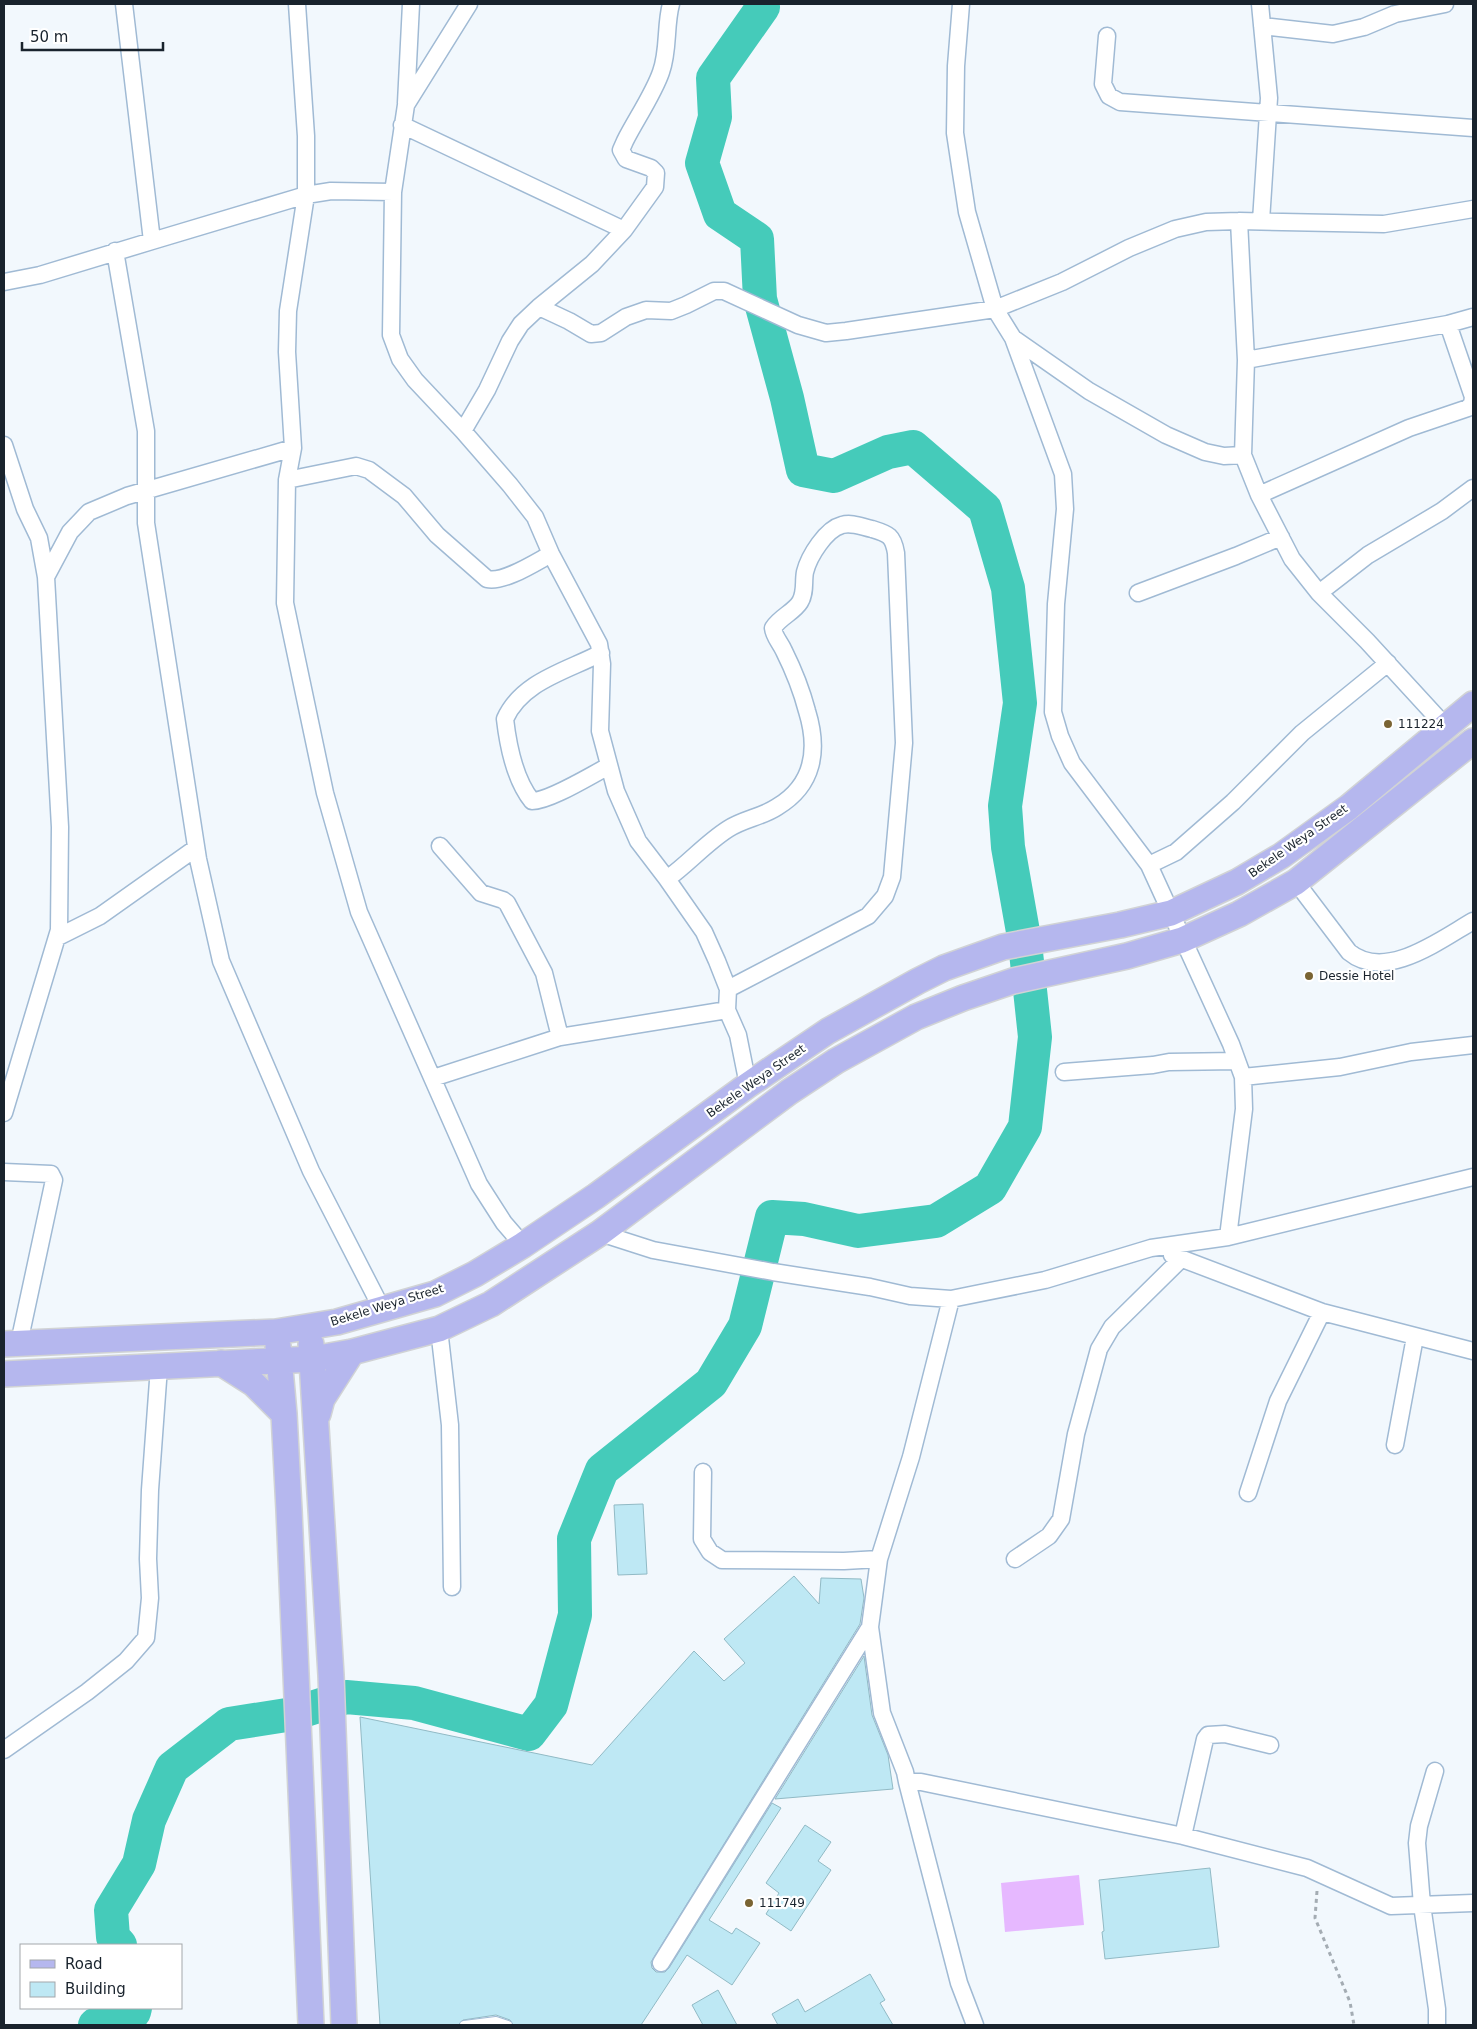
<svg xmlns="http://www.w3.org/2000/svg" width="1477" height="2029" viewBox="0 0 1477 2029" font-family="'DejaVu Sans',sans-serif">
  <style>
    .grass { fill: #e6b8ff }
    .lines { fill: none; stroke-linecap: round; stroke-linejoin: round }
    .river { stroke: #45cbba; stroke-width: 34 }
    .building { fill: #bee8f4; stroke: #91bac5 }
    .lane-casing { stroke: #a0bad4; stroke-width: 10 }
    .street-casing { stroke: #a0bad4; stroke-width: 19 }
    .primary-casing { stroke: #d1d3d5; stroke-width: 28 }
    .path { stroke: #a4acb3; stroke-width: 3; stroke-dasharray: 4 4; stroke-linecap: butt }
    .lane { stroke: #fff; stroke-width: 8 }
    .street { stroke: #fff; stroke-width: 16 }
    .primary { stroke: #b5b7ee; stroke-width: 25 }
    .poi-dot { fill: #7a6433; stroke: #fff; stroke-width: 2 }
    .labels { text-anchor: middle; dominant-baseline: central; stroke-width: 4.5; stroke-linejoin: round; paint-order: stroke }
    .poi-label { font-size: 12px; fill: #19232d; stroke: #fff; text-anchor: start }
    .street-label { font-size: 12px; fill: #19232d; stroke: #fff }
  </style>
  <rect width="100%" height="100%" fill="#f2f8fd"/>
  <!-- grass -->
  <path class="grass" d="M 1079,1875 L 1084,1925 L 1005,1932 L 1001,1883 Z"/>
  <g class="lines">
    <!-- river -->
    <path class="river" d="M 120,1945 L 113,1937 L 111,1910 L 139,1864 L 149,1820 L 172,1768 L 229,1724 L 293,1714 L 346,1697 L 414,1703 L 529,1734 L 551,1705 L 575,1615 L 574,1539 L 602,1470 L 711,1383 L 745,1326 L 772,1217 L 804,1219 L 858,1231 L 936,1221 L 990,1188 L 1025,1127 L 1035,1037 L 1025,943 L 1008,847 L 1005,806 L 1020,703 L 1008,588 L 985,509 L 913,447 L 888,452 L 834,476 L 803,470 L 787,398 L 760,299 L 757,239 L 720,214 L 702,163 L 715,117 L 713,78 L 763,7 L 762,4
      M 95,2025 L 134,2012 L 135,2008"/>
  </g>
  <!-- building -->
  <path class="building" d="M 643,1504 L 647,1574 L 618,1575 L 614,1505 Z
    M 794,1576 L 819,1604 L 821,1578 L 861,1579 L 864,1598 L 860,1624 L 651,1962 L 652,1968 L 656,1972 L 665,1972 L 669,1968 L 772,1803 L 781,1808 L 709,1920 L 732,1934 L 736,1928 L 760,1943 L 732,1985 L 687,1955 L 641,2025 L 513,2025 L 510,2020 L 496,2015 L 463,2020 L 458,2025 L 380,2025 L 360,1717 L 592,1765 L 694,1651 L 724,1681 L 745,1663 L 724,1639 Z
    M 864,1656 L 872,1715 L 888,1755 L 893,1789 L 775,1799 Z
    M 805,1825 L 831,1842 L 818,1861 L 831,1870 L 791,1931 L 766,1914 L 779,1893 L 766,1883 Z
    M 1210,1868 L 1219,1947 L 1105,1959 L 1102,1932 L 1104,1931 L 1099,1880 Z
    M 870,1974 L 885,2000 L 880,2003 L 893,2025 L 778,2025 L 772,2014 L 798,1999 L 805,2012 Z
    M 718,1990 L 737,2025 L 703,2025 L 692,2005 Z"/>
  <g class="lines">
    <defs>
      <path id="lane" d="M 464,2025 L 496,2021 L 508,2025"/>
      <path id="street" d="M 124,4 L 152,241 L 306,195 L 331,191 L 393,192
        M 297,4 L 306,136 L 306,195 L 288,311 L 287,352 L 293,448 L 287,480 L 285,603 L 325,793 L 359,912 L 479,1184 L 504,1223 L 523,1245
        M 469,4 L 406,105 L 393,192 L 391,335 L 400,359 L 415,380 L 463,431 L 510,485 L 535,517 L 551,554 L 599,644 L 602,664 L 600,731 L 616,791 L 638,841 L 667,879 L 704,932 L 717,961 L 728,989 L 727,1010 L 738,1035 L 748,1085
        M 961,4 L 956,66 L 955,133 L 967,212 L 995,309 L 1013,338 L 1063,474 L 1065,509 L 1056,604 L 1053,712 L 1060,736 L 1072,763 L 1149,865 L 1231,1044 L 1243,1077 L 1244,1109 L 1228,1237
        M 1260,4 L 1269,98 L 1261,221
        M 1262,26 L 1333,34 L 1364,27 L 1395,14 L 1445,4
        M 1107,36 L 1103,84 L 1109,96 L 1120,102 L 1473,128
        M 406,103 L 411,4
        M 402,125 L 624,230 L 592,264 L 539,307 L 521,324 L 510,341 L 487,390 L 463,431
        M 1239,221 L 1246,360 L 1243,455 L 1259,495 L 1292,559 L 1319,593 L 1367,641 L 1445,726
        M 624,230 L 655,187 L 656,173 L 651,168 L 626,159 L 621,150 L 625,141 C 635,121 654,93 661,72 C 669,50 665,26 671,4
        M 115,251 L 146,431 L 146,523 L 198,859 L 221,961 L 311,1171 L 382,1309
        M 4,282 L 40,275 L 152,241
        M 539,307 L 569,321 L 591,334 L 601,333 L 626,317 L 646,310 L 671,311 L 686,305 L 714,291 L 724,291 L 798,325 L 826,333 L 846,331 L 995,309 L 1062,282 L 1129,248 L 1175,229 L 1206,222 L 1239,221 L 1384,224 L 1473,209
        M 1013,338 L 1089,391 L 1166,435 L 1205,452 L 1224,456 L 1243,455
        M 1246,360 L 1448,324 L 1473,317
        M 4,445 L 25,509 L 39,538 L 46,577 L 60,827 L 59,930 L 4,1113
        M 287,480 L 356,466 L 369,470 L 404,496 L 437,535 L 487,579 C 504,583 536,562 551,554
        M 1259,495 L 1409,428 L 1468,408 L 1472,404 L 1473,397 L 1448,324
        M 46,577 L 70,532 L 89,512 L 127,496 L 293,448
        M 1138,593 L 1236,556 L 1281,537
        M 1319,593 L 1368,555 L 1442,511 L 1473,488
        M 601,653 C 567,671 522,681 505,719 C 508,745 515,780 532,801 C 550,801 591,775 609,766
        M 440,846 L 481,893 L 503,900 L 507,903 L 544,973 L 560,1037 L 727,1010
        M 1149,865 L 1176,852 L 1233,802 L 1302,733 L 1388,663
        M 667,879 C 689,863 706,843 728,829 C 743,819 762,817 777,807 C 814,785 819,750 807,711 C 802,692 793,669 784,651 C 780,642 774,637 773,628 C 780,617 794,612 800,602 C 806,592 803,582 805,572 C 809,556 826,529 842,525 C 852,522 862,527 872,529 C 888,534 893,535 896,553 L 904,743 L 892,877 L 885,896 L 868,916 L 728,989
        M 1296,882 L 1349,952 C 1385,982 1440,940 1473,921
        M 58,937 L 100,916 L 196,848
        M 1064,1072 L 1153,1065 L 1169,1062 L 1237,1061
        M 1243,1077 L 1340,1067 L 1411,1052 L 1473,1045
        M 433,1078 L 560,1037
        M 4,1172 L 51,1174 L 54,1180 L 19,1343
        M 600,1233 L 653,1250 L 773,1272 L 870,1287 L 910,1296 L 951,1299 L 1045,1280 L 1151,1248 L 1228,1237 L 1473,1177
        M 1172,1255 L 1322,1312 L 1473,1351
        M 951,1299 L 911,1457 L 879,1559 L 870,1627 L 882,1713 L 905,1772 L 907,1782 L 921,1782 L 1183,1836 L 1307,1868 L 1391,1906 L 1473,1903
        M 439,1329 L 450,1425 L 452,1587
        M 1395,1445 L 1415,1337
        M 703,1472 L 702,1539 L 710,1552 L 722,1560 L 844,1561 L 879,1559
        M 1248,1493 L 1278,1401 L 1322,1312
        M 1015,1559 L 1049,1536 L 1061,1519 L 1076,1434 L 1099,1349 L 1112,1327 L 1182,1258
        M 4,1750 L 87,1692 L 126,1661 L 146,1638 L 150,1598 L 148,1559 L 150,1490 L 159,1367
        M 1435,1771 L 1419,1826 L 1417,1843 L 1422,1905 L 1437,2009 L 1437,2025
        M 907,1782 L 959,1983 L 975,2025
        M 1183,1836 L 1205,1739 L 1208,1735 L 1225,1734 L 1270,1745
        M 661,1963 L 870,1627"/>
      <path id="primary" d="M 4,1344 L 276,1332 L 337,1322 L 435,1294 L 475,1274 L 523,1245 L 596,1196 L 748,1085 L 828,1031 L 918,981 L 944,968 L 1003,947 L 1120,925 L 1171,913 L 1237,882 L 1281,856 L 1349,807 L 1473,704
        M 311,1344 L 331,1675 L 344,2025
        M 278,1346 L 284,1414 L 289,1510 L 311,2025
        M 221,1363 L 254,1384 L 284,1414
        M 4,1374 L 313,1359 L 352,1352 L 439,1329 L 491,1304 L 600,1233 L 789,1092 L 836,1061 L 916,1017 L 963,998 L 1013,981 L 1127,956 L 1182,940 L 1239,914 L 1296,882 L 1473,741
        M 318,1414 L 322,1399 L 352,1352"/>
    </defs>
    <!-- lane casing -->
    <use href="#lane" class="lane-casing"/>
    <!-- street casing -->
    <use href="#street" class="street-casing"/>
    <!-- primary casing -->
    <use href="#primary" class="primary-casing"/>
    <!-- path -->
    <path class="path" d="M 1317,1891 L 1315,1918 L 1350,2002 L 1354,2025"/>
    <!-- lane -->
    <use href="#lane" class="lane"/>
    <!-- street -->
    <use href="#street" class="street"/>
    <!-- primary -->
    <use href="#primary" class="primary"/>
  </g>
  <!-- markers -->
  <g class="poi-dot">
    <circle cx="1388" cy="724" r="5"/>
    <circle cx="1309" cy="976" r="5"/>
    <circle cx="749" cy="1903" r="5"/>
  </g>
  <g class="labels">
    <!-- poi labels -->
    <g class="poi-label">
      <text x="1398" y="724">111224</text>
      <text x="1319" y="976">Dessie Hotel</text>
      <text x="759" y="1903">111749</text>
    </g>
    <!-- street labels -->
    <g class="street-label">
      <text transform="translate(1298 841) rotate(-35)">Bekele Weya Street</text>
      <text transform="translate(756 1081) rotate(-35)">Bekele Weya Street</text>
      <text transform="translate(387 1305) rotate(-17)">Bekele Weya Street</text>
    </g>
  </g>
  <!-- border -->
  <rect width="1477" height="2029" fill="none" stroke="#19232d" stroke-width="10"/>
  <!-- legend -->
  <rect x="20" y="1944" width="162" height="65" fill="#ffffff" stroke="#a3a7ab"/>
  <rect x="30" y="1960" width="25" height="8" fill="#b5b7ee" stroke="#a3a7ab"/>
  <text x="65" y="1969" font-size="15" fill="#19232d">Road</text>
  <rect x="30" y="1982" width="25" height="15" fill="#bee8f4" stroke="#a3a7ab"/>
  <text x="65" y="1994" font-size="15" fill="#19232d">Building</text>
  <!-- scale -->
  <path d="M22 42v8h141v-8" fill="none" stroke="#19232d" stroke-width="2.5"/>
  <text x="30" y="42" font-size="15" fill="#19232d" stroke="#ffffff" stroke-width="4" paint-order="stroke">50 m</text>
</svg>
